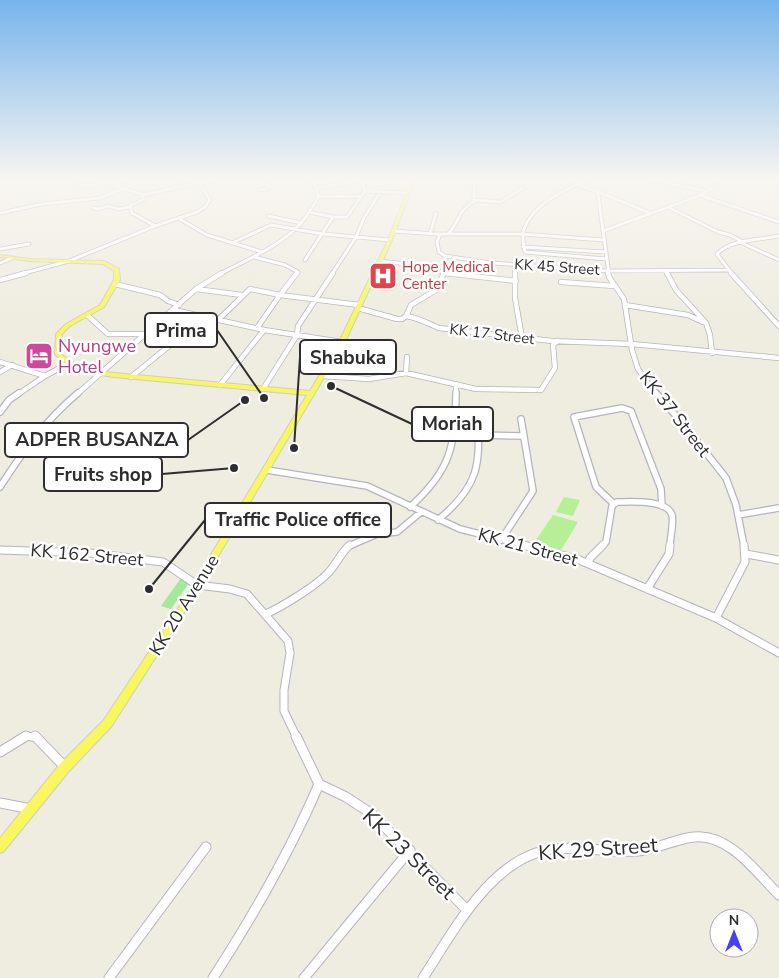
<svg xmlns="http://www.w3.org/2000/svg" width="779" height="978" viewBox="0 0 779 978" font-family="'Nunito Sans',sans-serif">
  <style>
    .green { fill: #a3e89b }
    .pitch { fill: #b5ef96 }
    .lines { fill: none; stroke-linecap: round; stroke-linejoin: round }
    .minor-far4-casing { stroke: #b4b4c1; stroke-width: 4.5 }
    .minor-far3-casing { stroke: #b4b4c1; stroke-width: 6 }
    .minor-far2-casing { stroke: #b4b4c1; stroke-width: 8 }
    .minor-far1-casing { stroke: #b4b4c1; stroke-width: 9 }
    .minor-casing { stroke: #b4b4c1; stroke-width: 11 }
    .major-casing { stroke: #cdcdcd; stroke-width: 2 }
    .minor-far4 { stroke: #fff; stroke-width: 3 }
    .minor-far3 { stroke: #fff; stroke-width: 4.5 }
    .minor-far2 { stroke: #fff; stroke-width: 5.5 }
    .minor-far1 { stroke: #fff; stroke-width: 7 }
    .minor { stroke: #fff; stroke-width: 9 }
    .major { fill: #f8f75d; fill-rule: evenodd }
    .labels { text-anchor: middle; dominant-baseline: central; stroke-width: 5; stroke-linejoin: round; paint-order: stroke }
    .far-health-label { font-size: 15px; fill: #be3a42; stroke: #fff; text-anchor: start }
    .far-street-label { font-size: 15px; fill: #2e2e2e; stroke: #fff }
    .hotel-label { font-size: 18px; fill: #b23c85; stroke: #fff; text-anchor: start }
    .street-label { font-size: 18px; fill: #2e2e2e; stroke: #fff }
    .near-street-label { font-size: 21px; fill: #2e2e2e; stroke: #fff }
    .leader { fill: none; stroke: #2e2e2e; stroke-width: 2 }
    .callout-dot { fill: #2e2e2e; stroke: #fff; stroke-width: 2 }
    .callout { fill: #fff; stroke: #2e2e2e; stroke-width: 2 }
    .callout-label { font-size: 19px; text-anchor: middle; font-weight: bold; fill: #2e2e2e }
  </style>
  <rect width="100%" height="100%" fill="#efece0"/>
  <!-- green -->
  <path class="green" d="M 181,578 L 189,583 L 171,609 L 161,606 Z"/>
  <!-- pitch -->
  <path class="pitch" d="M 564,497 L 580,500 L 573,516 L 556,512 Z
    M 553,515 L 578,522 L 561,550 L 534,543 Z"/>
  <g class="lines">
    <defs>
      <path id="minor-far4" d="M 111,178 L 133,183
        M 590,178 C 566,190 534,202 524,229 C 521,235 524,246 525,252 L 606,259
        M 640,178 L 708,191
        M 197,184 L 219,178
        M 81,185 L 91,186 L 110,178
        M 578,185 L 596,191 L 598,194 L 609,274
        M 317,188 L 359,181 L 363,182 L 365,191
        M 124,189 L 142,194 L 144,199 L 130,206 L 132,213 L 155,226
        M 261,190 L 269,188 L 266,180 L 279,178
        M 365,191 L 408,193
        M 596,191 L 650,213
        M 143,195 L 196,183
        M 702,196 L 779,222
        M 318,197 L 361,196
        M 474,200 L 501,202 L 523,188
        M 668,207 L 718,232 L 730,235 L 743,242
        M 93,208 L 98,209 L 109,206 L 118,209 L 130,207
        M 0,213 L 42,204 L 100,198 L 150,178
        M 268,216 L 302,223
        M 333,217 L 347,217 L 365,191
        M 178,218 L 207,235 L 262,252
        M 393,231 L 437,234 L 522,234 L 603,240
        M 603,231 L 701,195 L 713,187 L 721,178
        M 449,233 C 461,219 457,212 474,201 L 474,186 L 480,178
        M 430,234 L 436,213
        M 440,234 L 437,242 L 439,252 L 445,256 L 446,269 L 444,274
        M 232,243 L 271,225 L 323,234 L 390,240
        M 742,243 L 779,260
        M 523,247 L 606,252
        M 0,249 L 29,244
        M 445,256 L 492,263 L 608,271 L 728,270
        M 254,257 L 285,265 L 298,272 L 296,274
        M 305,260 L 333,217 L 309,212
        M 379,261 L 428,266 L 444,273 L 455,274
        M 0,263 L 12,258
        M 515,264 L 515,274
        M 666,271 L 668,274
        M 21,274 L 69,261 L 155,226 L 197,212 L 205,207 L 210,200 L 203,189 L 190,178
        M 220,274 C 251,257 293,242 311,209 C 314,205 318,200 318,195 C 318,188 313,183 309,178
        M 332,274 L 356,237 L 364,218 L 381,191
        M 732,274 L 717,254 C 731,239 759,240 779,236"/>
      <path id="minor-far3" d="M 444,273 L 516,281
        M 515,273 L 515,298 L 522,338
        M 608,273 L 609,277 L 624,299 L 632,350 L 638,369 L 657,395
        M 667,273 L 676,290 L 706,323 L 710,335 L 712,353
        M 731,273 L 779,326
        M 0,280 L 26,273
        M 561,282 L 614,286
        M 115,284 L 160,295 L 168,301 L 179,305
        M 196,289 L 242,295
        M 625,305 L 688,315 L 703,322
        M 358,308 L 397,319 L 402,319 L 406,316 C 419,318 427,323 439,328 L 552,341 L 632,344 L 779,358
        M 174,310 L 264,330 L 342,342
        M 87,315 L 108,334 L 147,334
        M 406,316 L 411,305 L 436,290 L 444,273
        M 219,319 L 250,289 L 280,295 L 297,273
        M 257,328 L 280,295 L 359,305
        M 0,362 L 45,376 L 69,363
        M 0,372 L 12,365
        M 406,373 L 407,357
        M 322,376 L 369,379 L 406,373 L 476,389 L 541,390 L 555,368 L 553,345 L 558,341
        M 131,377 L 206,316
        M 220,385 L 264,330
        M 263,389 L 297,335 L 298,326 L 333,273
        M 17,395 L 45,376
        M 76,395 L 196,289 L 222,273
        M 456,395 L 456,384"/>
      <path id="minor-far2" d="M 656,393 L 685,426 L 726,478 L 736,505 L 744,546
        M 0,412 L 9,400 L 19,393
        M 479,435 L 524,436
        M 267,470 L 367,486 L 460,529 L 528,546
        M 0,487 C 23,451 45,421 78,393
        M 614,504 L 596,487 L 574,417 L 622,408 L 631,411 L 661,489 L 662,506
        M 410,507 C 451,470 455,447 456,393
        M 738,515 L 779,508
        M 438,520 C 479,486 481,465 477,414
        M 501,540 L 533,491 L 521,419
        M 349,546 L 377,534 L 397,532 L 421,512
        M 602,546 L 606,542 L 612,506 L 617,502 C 630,502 667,499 672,515 C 674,523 670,538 670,546"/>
      <path id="minor-far1" d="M 523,545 L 577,559 L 716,618 L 779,653
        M 0,550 L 90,553 L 163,562 L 197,585 L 230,589 L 247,594 L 288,641 L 290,653 L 284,690 L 284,711 L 297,738
        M 746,554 L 779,560
        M 588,563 L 590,558 L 603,545
        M 647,589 L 669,554 L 670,545
        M 266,614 C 283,606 316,586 328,573 C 337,564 340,553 350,545
        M 716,618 L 745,562 L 744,545
        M 24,738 L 27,736 L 37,738"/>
      <path id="minor" d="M 35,736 L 65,767
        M 296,736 L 319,784 L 346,797 L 372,814 L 467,910
        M 0,752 L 26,736
        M 0,803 L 31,809
        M 109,978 L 206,847
        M 213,978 C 253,916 290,852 319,784
        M 304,978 L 410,850
        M 423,978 C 453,932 493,855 554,849 C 582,846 610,853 638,851 C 657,849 675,839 694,837 C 729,833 757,873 779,895"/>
      <path id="major" d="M 412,178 L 416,178 L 392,240 L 345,342 L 191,602 L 111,727 L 69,771 L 4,851 L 0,853 L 0,838 L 61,763 L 103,721 L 185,598 L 307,395 L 114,377 C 92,374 70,370 55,354 L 56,334 L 66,324 L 100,305 L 114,280 L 114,271 L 103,264 L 30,261 L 0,257 L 0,255 L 30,259 L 104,261 L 119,269 L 120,280 L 104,307 L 70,326 L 62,334 L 61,354 C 76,367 94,371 114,373 L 310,391 L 339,342 L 388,240 Z"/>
    </defs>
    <!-- minor-far4 casing -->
    <use href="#minor-far4" class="minor-far4-casing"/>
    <!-- minor-far3 casing -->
    <use href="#minor-far3" class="minor-far3-casing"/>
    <!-- minor-far2 casing -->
    <use href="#minor-far2" class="minor-far2-casing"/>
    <!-- minor-far1 casing -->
    <use href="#minor-far1" class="minor-far1-casing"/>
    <!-- minor casing -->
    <use href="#minor" class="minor-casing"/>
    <!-- major casing -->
    <use href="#major" class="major-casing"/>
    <!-- minor-far4 -->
    <use href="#minor-far4" class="minor-far4"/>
    <!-- minor-far3 -->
    <use href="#minor-far3" class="minor-far3"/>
    <!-- minor-far2 -->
    <use href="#minor-far2" class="minor-far2"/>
    <!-- minor-far1 -->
    <use href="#minor-far1" class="minor-far1"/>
    <!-- minor -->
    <use href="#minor" class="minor"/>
    <!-- major -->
    <use href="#major" class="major"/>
  </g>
  <!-- sky -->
  <linearGradient id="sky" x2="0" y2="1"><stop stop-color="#77b4ed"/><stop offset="0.57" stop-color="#f8f6f1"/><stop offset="1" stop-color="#f8f6f1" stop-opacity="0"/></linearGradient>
  <rect width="779" height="315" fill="url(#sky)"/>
  <!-- icons -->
  <defs>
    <symbol id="hospital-square" viewBox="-11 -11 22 22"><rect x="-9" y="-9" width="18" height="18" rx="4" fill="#e0444e" stroke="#fff"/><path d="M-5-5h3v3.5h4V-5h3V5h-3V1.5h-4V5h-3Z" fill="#fff"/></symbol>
    <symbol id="hotel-square" viewBox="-11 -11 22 22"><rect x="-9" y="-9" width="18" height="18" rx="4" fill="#d1479c" stroke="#fff"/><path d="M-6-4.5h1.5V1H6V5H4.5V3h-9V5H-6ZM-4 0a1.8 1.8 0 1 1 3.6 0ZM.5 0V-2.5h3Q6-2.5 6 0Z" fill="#fff"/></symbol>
  </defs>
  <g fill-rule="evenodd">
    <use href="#hospital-square" x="367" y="260" width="32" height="32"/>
    <use href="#hotel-square" x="23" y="340" width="32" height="32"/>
  </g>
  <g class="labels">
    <!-- far-health labels -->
    <g class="far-health-label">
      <text x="402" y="267">Hope Medical<tspan x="402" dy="17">Center</tspan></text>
    </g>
    <!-- far-street labels -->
    <g class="far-street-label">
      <text transform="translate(557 267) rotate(4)">KK 45 Street</text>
      <text transform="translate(492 334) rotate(7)">KK 17 Street</text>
    </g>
    <!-- hotel labels -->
    <g class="hotel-label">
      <text x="58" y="346">Nyungwe<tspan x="58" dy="21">Hotel</tspan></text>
    </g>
    <!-- street labels -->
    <g class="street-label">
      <text transform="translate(675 414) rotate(52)">KK 37 Street</text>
      <text transform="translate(528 547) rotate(15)">KK 21 Street</text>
      <text transform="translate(87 555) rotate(5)">KK 162 Street</text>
      <text transform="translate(184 605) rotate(-58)">KK 20 Avenue</text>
    </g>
    <!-- near-street labels -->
    <g class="near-street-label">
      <text transform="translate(598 849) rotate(-4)">KK 29 Street</text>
      <text transform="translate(409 854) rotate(44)">KK 23 Street</text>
    </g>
  </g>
  <!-- callouts -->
  <path class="leader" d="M264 398L217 330M294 448L300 357M331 386L412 424M245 400L188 440M234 468L162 474M149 589L205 520"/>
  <g class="callout-dot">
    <circle cx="264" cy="398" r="5"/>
    <circle cx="294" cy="448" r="5"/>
    <circle cx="331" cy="386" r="5"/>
    <circle cx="245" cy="400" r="5"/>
    <circle cx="234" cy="468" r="5"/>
    <circle cx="149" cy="589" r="5"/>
  </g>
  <g class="callout">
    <rect x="145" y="313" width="72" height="34" rx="5"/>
    <rect x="300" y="340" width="96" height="34" rx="5"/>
    <rect x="412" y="407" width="81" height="34" rx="5"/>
    <rect x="5" y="423" width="183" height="34" rx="5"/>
    <rect x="44" y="457" width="118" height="34" rx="5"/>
    <rect x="205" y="503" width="186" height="34" rx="5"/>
  </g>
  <g class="callout-label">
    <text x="181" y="337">Prima</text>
    <text x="348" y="364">Shabuka</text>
    <text x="452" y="430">Moriah</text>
    <text x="97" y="446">ADPER BUSANZA</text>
    <text x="103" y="481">Fruits shop</text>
    <text x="298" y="526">Traffic Police office</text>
  </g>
  <!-- north arrow -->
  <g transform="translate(734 933)"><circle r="24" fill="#ffffff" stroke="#ababab"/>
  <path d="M0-4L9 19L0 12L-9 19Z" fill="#453dff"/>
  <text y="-8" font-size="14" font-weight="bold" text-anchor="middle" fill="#2e2e2e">N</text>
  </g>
</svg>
